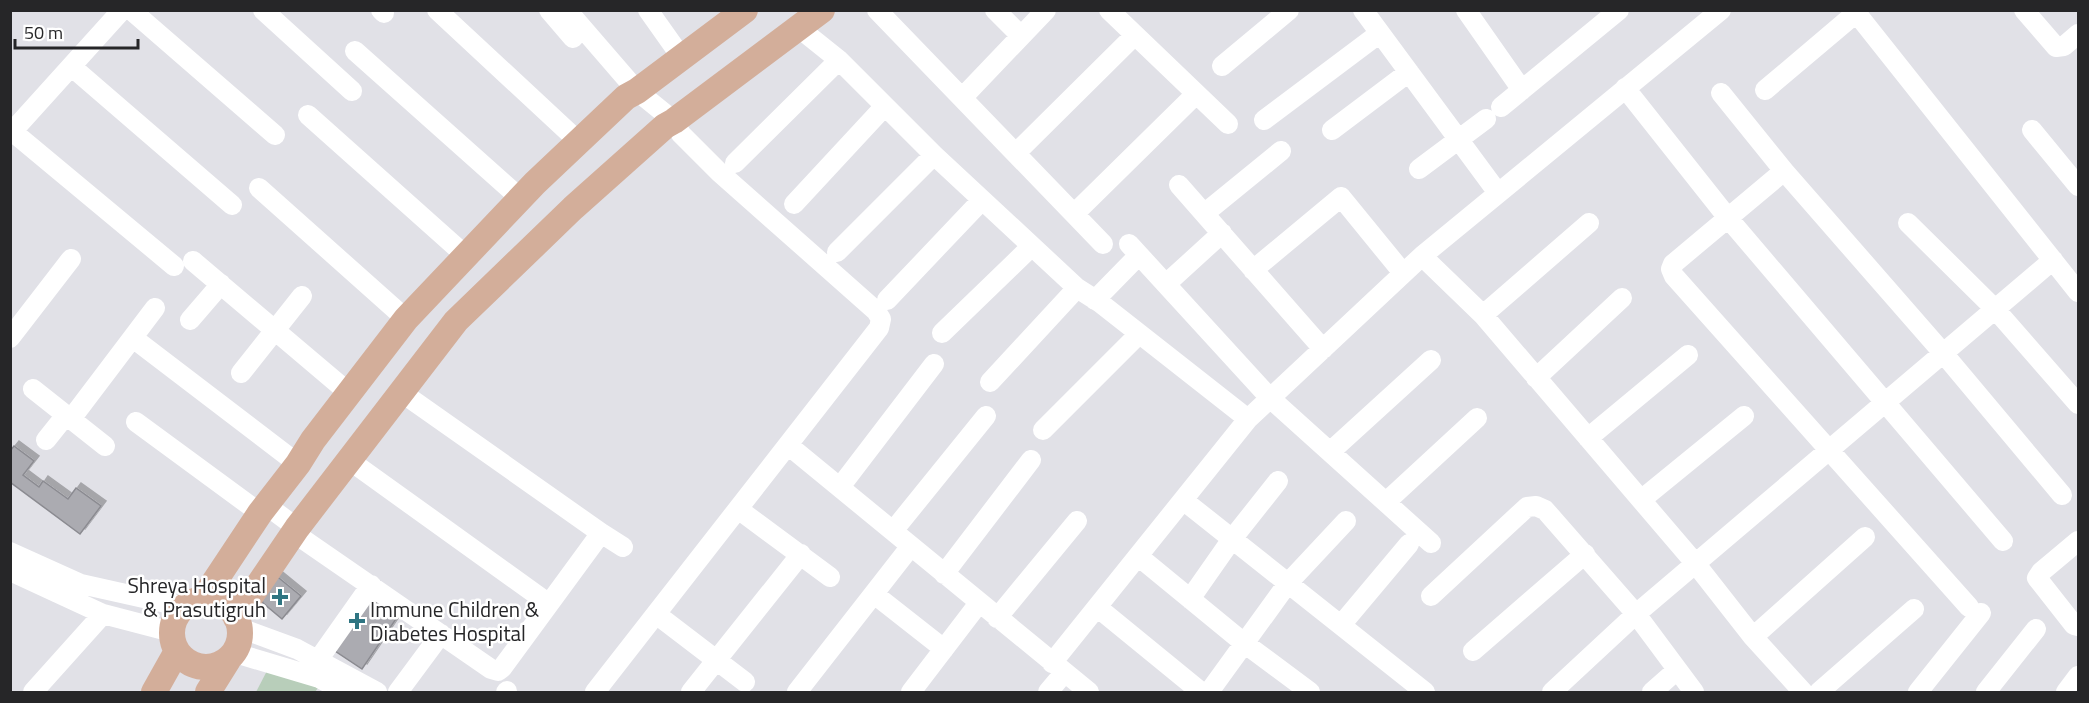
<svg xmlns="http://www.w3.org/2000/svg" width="2089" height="703" viewBox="0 0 2089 703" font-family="'Titillium Web',sans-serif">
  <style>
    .green { fill: #b8ceba }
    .building { fill: #ababb1; stroke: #8b8b91; stroke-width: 1.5; filter: url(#shadow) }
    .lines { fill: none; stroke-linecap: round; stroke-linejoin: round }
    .minor { stroke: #fff; stroke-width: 20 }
    .major { stroke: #d3ae9a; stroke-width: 26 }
    .poi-dot { fill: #2f7582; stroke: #fff; stroke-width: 2 }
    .labels { text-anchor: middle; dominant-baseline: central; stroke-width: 5; stroke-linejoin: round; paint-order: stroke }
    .poi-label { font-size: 21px; fill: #262628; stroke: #fff; text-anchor: end }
  </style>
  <defs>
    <filter id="shadow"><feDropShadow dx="5" dy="-5" stdDeviation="0" flood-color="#0004"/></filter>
  </defs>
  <rect width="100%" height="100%" fill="#e1e1e7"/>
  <!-- green -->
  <path class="green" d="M 269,667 L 318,688 L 315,692 L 256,692 Z"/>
  <!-- building -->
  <path class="building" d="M 14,446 L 34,461 L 23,475 L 39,487 L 43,481 L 68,499 L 76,488 L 101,506 L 80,534 L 10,482 L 10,451 Z
    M 274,574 L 301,596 L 282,619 L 263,603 L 261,598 Z
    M 367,595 L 398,616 L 362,669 L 332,649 Z"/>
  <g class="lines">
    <!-- minor -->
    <path class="minor" d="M 131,10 L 275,135
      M 263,10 L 352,91
      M 381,10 L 384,13
      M 437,10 L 578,141
      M 549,10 L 573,38
      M 567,10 L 637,91 L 674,121 L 681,134 L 719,172 L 876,311 L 881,319 L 879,328 L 595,692
      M 648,10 L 682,58
      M 877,10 L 1103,244
      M 995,10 L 1021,36
      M 1109,10 L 1228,124
      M 1363,10 L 1498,193
      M 1466,10 L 1522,90
      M 1721,10 L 1422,256 L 1483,315 L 1695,563 L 1753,637 L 1803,692
      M 1854,10 L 2078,292
      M 2024,10 L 2056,47 L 2064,46 L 2078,34
      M 799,28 L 839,60 L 934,155 L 1077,288 L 1099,302 L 1248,419
      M 355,51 L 520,198
      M 1222,66 L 1289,10
      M 72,67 L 232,205
      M 1625,88 L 1728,218 L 2003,541
      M 1765,90 L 1856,13
      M 1721,93 L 1784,171 L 1943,353 L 2062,495
      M 962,98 L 1046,10
      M 1501,107 L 1619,10
      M 308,115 L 466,256
      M 1264,120 L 1380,33
      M 1332,130 L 1409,72
      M 2032,130 L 2078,186
      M 13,132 L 174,266
      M 10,134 L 122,10
      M 1016,153 L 1135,35
      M 735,163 L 839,60
      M 1419,169 L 1486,119
      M 1784,171 L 1673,264 L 1671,269 L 1674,276 L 1969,607
      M 1179,185 L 1323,349
      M 259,188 L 406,319
      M 794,204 L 884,107
      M 1205,213 L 1281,151
      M 1074,214 L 1196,94
      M 1908,223 L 1995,309 L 2078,404
      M 1129,244 L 1270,398 L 1431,543
      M 837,252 L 934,155
      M 193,261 L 349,393
      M 1253,270 L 1341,197 L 1403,273
      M 1166,284 L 1222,233
      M 887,300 L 982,200
      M 1095,300 L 1139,255
      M 1483,315 L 1589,223
      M 190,320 L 221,284
      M 942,333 L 1032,246
      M 10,338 L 71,259
      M 133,338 L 298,464
      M 241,373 L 302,296
      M 1536,378 L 1622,298
      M 990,382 L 1077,288
      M 33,389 L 105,446
      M 71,419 L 155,308
      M 136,422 L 260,513
      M 1043,430 L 1139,334
      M 1588,438 L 1688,355
      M 46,440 L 66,415
      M 788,445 L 1089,692
      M 1330,452 L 1431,360
      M 349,460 L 548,603
      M 840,487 L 934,364
      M 1183,500 L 1425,692
      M 1641,500 L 1744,416
      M 1386,502 L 1477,418
      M 266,505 L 297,528
      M 738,509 L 830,577
      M 893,531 L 986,416
      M 294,533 L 491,669 L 498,671 L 502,668 L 601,533 L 401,392
      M 601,533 L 623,547
      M 2078,541 L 2041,572 L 2037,578 L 2074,625 L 2078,626
      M 10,552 L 81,584 L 184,607
      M 1138,556 L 1244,643 L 1310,692
      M 10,571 L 103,614 L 172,632
      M 944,574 L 1031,460
      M 874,594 L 944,649
      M 1431,596 L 1527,507 L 1536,506 L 1545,510 L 1636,614 L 1694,692
      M 1190,599 L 1232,539 L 1278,481
      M 1097,607 L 1201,692
      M 656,614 L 745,682
      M 997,618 L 1077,521
      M 1341,625 L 1409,544
      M 240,628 L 297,649 L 377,692
      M 1753,637 L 1865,537
      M 1473,651 L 1585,554
      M 235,653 L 319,678 L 345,692
      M 318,660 L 371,585
      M 1052,663 L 1248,419 L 1422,256
      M 33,692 L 103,614
      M 398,692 L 441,634
      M 506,692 L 507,691
      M 691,692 L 801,554
      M 797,692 L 911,546
      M 911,692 L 979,603
      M 1048,692 L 1064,673
      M 1209,692 L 1288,583 L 1346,521
      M 1552,692 L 1636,614 L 2053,260
      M 1652,692 L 1677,670
      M 1819,692 L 1914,609
      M 1918,692 L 1981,613
      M 1986,692 L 2036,629
      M 2066,692 L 2078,676"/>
    <!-- major -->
    <path class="major" d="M172 633a34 34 0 1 1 68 0a34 34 0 1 1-68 0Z
      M 203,599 L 260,513 L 298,464 L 313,440 L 406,319 L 535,183 L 626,97 L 637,91 L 745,10
      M 236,618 L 297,528 L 456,321 L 573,208 L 665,126 L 674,121 L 822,10
      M 154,692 L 177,651
      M 208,692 L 228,660"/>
  </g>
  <!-- markers -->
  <g class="poi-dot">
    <path d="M277 588h6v6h6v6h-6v6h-6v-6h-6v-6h6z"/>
    <path d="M354 612h6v6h6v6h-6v6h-6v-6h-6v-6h6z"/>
  </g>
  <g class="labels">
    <!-- poi labels -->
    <g class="poi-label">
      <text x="266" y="585">Shreya Hospital<tspan x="266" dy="24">&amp; Prasutigruh</tspan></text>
      <text x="370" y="609" text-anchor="start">Immune Children &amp;<tspan x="370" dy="24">Diabetes Hospital</tspan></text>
    </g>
  </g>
  <!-- border -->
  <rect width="2089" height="703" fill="none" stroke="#262628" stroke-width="24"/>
  <!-- scale -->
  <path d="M15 39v9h123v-9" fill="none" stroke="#262628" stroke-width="3"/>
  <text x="24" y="39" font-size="18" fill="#262628" stroke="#ffffff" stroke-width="4.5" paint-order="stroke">50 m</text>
</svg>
